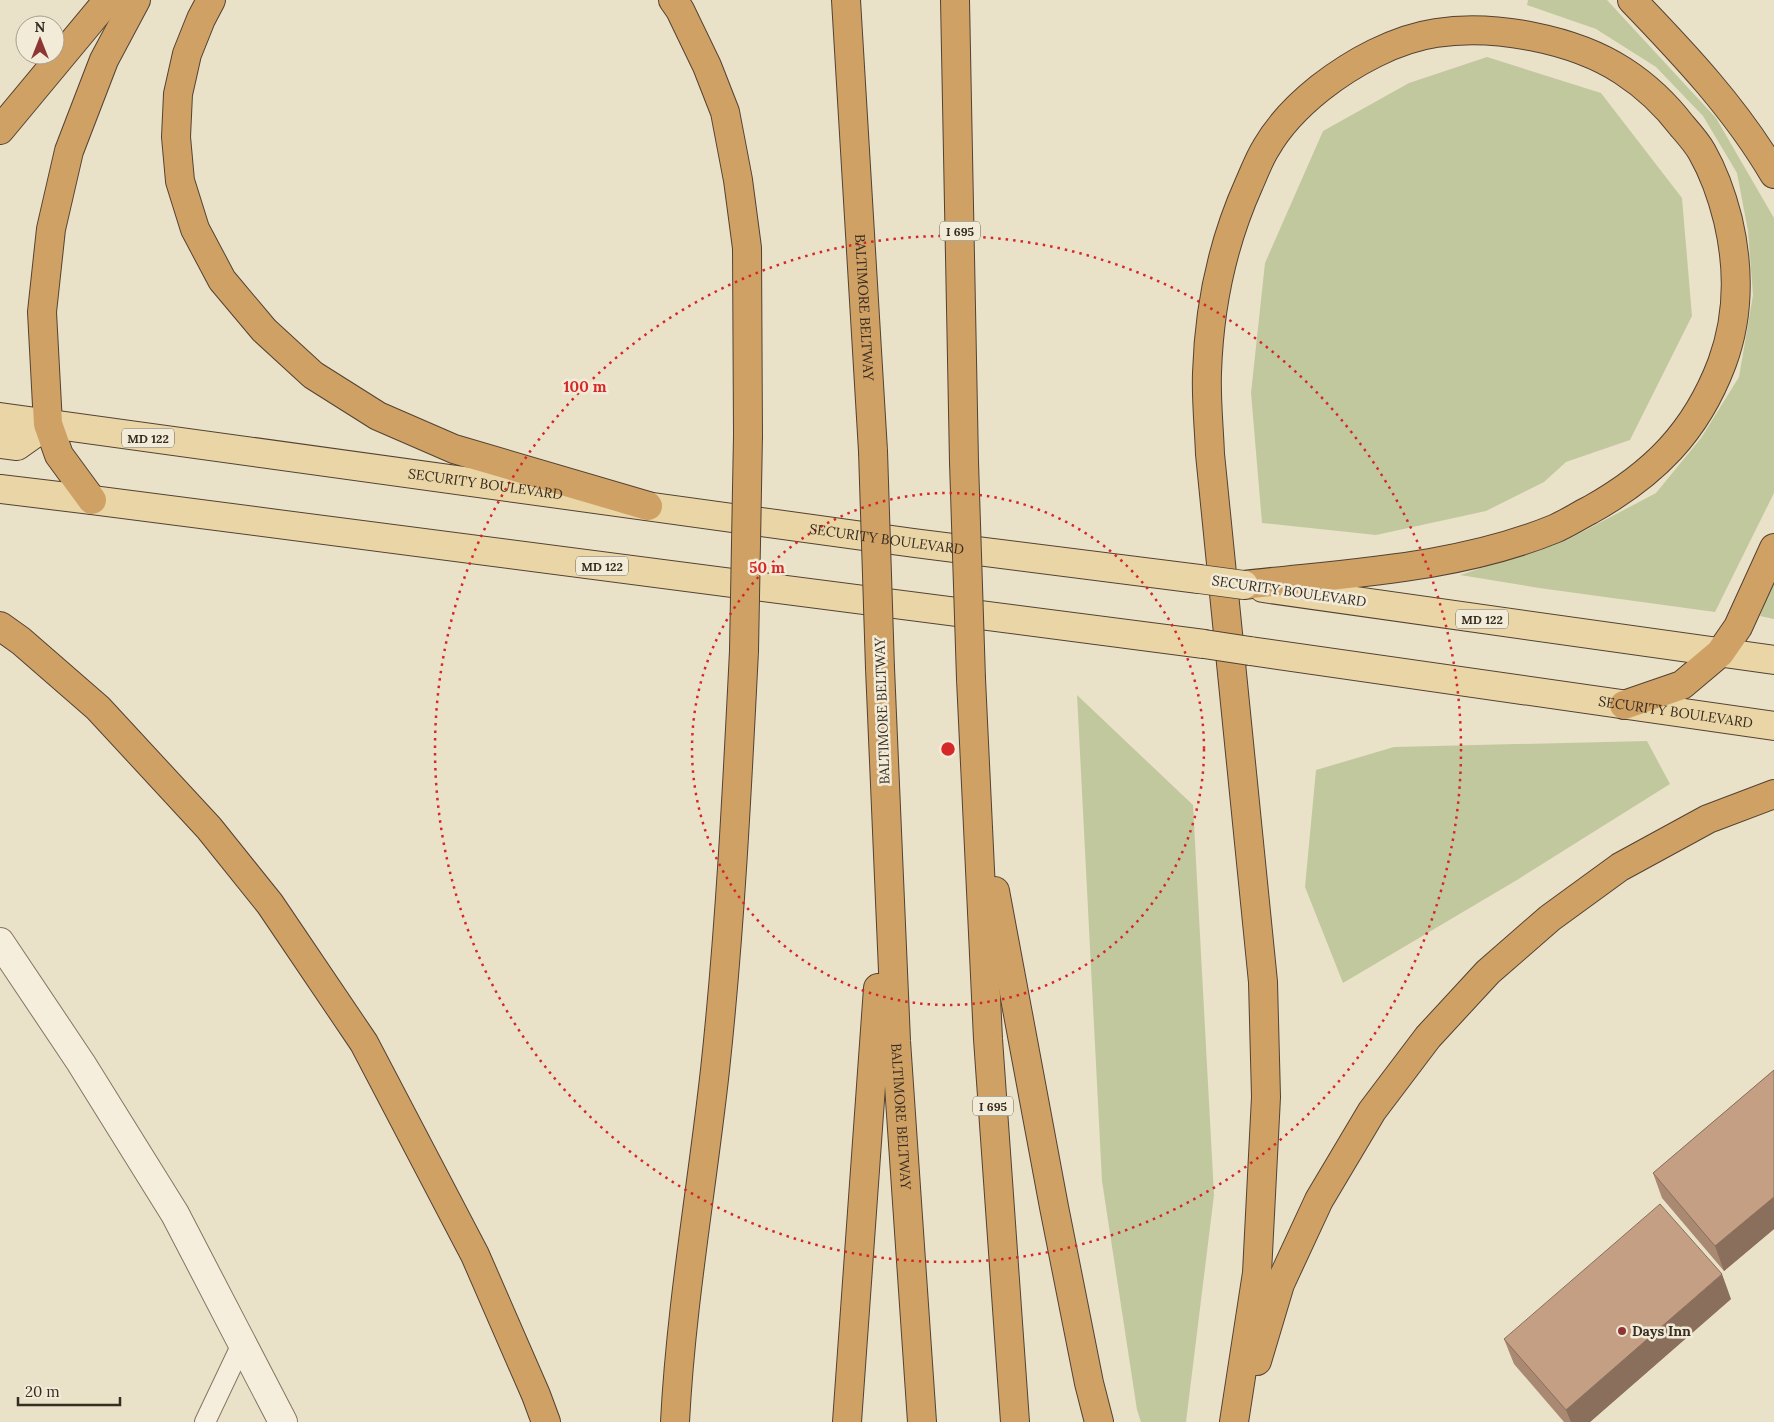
<svg xmlns="http://www.w3.org/2000/svg" width="1774" height="1422" viewBox="0 0 1774 1422" font-family="Lora,serif">
  <style>
    .green { fill: #c2c89e }
    .lines { fill: none; stroke-linecap: round; stroke-linejoin: round }
    .lane-casing { stroke: #857460; stroke-width: 22 }
    .street-casing { stroke: #857460; stroke-width: 30 }
    .primary-casing { stroke: #534233; stroke-width: 30 }
    .highway-casing { stroke: #534233; stroke-width: 30 }
    .lane { stroke: #f6eedc; stroke-width: 20 }
    .street { stroke: #f6eedc; stroke-width: 28 }
    .primary { stroke: #e9d5a6; stroke-width: 28 }
    .highway { stroke: #d0a164; stroke-width: 28 }
    .primary-bridge-casing { stroke: #534233; stroke-width: 30; stroke-linecap: butt }
    .highway-bridge-casing { stroke: #534233; stroke-width: 30; stroke-linecap: butt }
    .primary-bridge { stroke: #e9d5a6; stroke-width: 28 }
    .highway-bridge { stroke: #d0a164; stroke-width: 28 }
    .wall { fill: #a98971 }
    .shaded-wall { fill: #896f5c }
    .building { fill: #c49f83; stroke: #896f5c }
    .ring { fill: none; stroke: #d62828; stroke-width: 2.5; stroke-dasharray: 2.5 5 }
    .poi-dot { fill: #8e3636; stroke: #f2ebd8; stroke-width: 2 }
    .labels { text-anchor: middle; dominant-baseline: central; stroke-width: 5; stroke-linejoin: round; paint-order: stroke }
    .shield { fill: #f2ebd8; stroke: #6f6559; stroke-width: 1 }
    .shield-label { font-size: 12px; font-weight: bold; fill: #372c22 }
    .street-label { font-size: 14px; fill: #372c22; stroke: #f2ebd8 }
    .poi-label { font-size: 14px; font-weight: bold; fill: #372c22; stroke: #f2ebd8; text-anchor: start }
    .centre { fill: #d62828; stroke: #f2ebd8; stroke-width: 2.5 }
    .ring-label { font-size: 15px; text-anchor: middle; font-weight: bold; fill: #d62828; stroke: #f2ebd8; stroke-width: 5; stroke-linejoin: round; paint-order: stroke }
  </style>
  <rect width="100%" height="100%" fill="#eae1c9"/>
  <!-- green -->
  <path class="green" d="M 1528,0 L 1607,0 L 1716,118 L 1774,218 L 1774,493 L 1715,612 L 1539,588 L 1460,575 L 1567,540 L 1656,493 L 1701,438 L 1739,377 L 1753,295 L 1748,231 L 1737,173 L 1703,116 L 1656,67 L 1596,29 L 1527,5 Z
    M 1487,57 L 1601,93 L 1682,198 L 1692,316 L 1630,440 L 1566,462 L 1544,482 L 1486,511 L 1376,535 L 1262,523 L 1251,393 L 1265,263 L 1323,131 L 1409,83 Z
    M 1774,575 L 1774,619 L 1760,616 Z
    M 1077,695 L 1193,805 L 1214,1195 L 1186,1422 L 1141,1422 L 1137,1410 L 1102,1181 Z
    M 1647,741 L 1670,784 L 1517,880 L 1343,983 L 1305,887 L 1316,770 L 1394,747 Z"/>
  <g class="lines">
    <defs>
      <path id="lane" d="M 205,1422 L 242,1344"/>
      <path id="street" d="M 0,942 L 81,1063 L 175,1214 L 283,1422"/>
      <g id="primary">
        <path id="s1" d="M 0,417 L 914,543 L 1199,579"/>
        <path d="M 0,444 L 17,446 L 48,424"/>
        <path d="M 0,489 L 92,500 L 1204,644"/>
        <path d="M 1263,588 L 1774,660"/>
        <path id="s2" d="M 1250,651 L 1774,726"/>
      </g>
      <g id="highway">
        <path d="M 211,0 L 201,19 L 187,54 L 178,94 L 176,137 L 180,181 L 195,229 L 222,280 L 264,330 L 313,375 L 378,416 L 454,449 L 648,506"/>
        <path d="M 673,0 L 680,10 L 707,66 L 725,112 L 738,180 L 747,248 L 748,435"/>
        <path id="s3" d="M 846,0 L 873,451"/>
        <path d="M 955,0 L 964,462"/>
        <path d="M 1632,0 C 1684,54 1736,109 1774,174"/>
        <path d="M 0,130 L 108,0"/>
        <path d="M 92,500 L 59,455 L 48,424 L 42,312 L 51,229 L 69,151 L 104,60 L 136,0"/>
        <path d="M 0,626 L 21,641 L 98,708 L 209,828 L 270,904 L 364,1043 L 475,1255 L 536,1395 L 546,1422"/>
        <path id="s4" d="M 880,668 L 896,1041 L 922,1422"/>
        <path d="M 971,679 L 988,1039 L 1015,1422"/>
        <path d="M 1624,705 L 1682,685 L 1720,653 L 1738,627 L 1774,548"/>
        <path d="M 995,891 L 1054,1207 L 1089,1383 L 1099,1422"/>
        <path d="M 1257,1361 L 1280,1284 L 1319,1200 L 1372,1111 L 1428,1037 L 1488,972 L 1550,918 L 1620,867 L 1708,819 L 1774,794"/>
        <path d="M 675,1422 C 681,1304 702,1188 715,1070 C 730,931 737,791 744,651"/>
        <path d="M 847,1422 L 878,988"/>
        <path d="M 1234,1422 L 1257,1273 L 1266,1097 L 1263,982 L 1210,454 C 1209,427 1206,400 1207,373 C 1209,308 1222,244 1249,184 C 1254,173 1259,159 1266,148 C 1279,125 1300,104 1320,88 C 1352,63 1395,39 1436,33 C 1494,24 1574,39 1623,71 C 1646,86 1666,105 1682,126 C 1689,134 1697,143 1702,152 C 1714,173 1722,196 1728,220 C 1739,267 1739,317 1722,363 C 1696,432 1654,474 1590,510 C 1578,516 1566,524 1554,529 C 1456,569 1348,573 1244,585"/>
      </g>
    </defs>
    <!-- lane casing -->
    <use href="#lane" class="lane-casing"/>
    <!-- street casing -->
    <use href="#street" class="street-casing"/>
    <!-- primary casing -->
    <use href="#primary" class="primary-casing"/>
    <!-- highway casing -->
    <use href="#highway" class="highway-casing"/>
    <!-- lane -->
    <use href="#lane" class="lane"/>
    <!-- street -->
    <use href="#street" class="street"/>
    <!-- primary -->
    <use href="#primary" class="primary"/>
    <!-- highway -->
    <use href="#highway" class="highway"/>
    <defs>
      <path id="primary-bridge" d="M 1199,579 L 1244,585
        M 1204,644 L 1250,651"/>
      <path id="highway-bridge" d="M 873,451 L 880,668
        M 964,462 L 971,679
        M 744,651 L 748,435"/>
    </defs>
    <!-- primary-bridge casing -->
    <use href="#primary-bridge" class="primary-bridge-casing"/>
    <!-- highway-bridge casing -->
    <use href="#highway-bridge" class="highway-bridge-casing"/>
    <!-- primary-bridge -->
    <use href="#primary-bridge" class="primary-bridge"/>
    <!-- highway-bridge -->
    <use href="#highway-bridge" class="highway-bridge"/>
  </g>
  <!-- wall -->
  <path class="wall" d="M 1774,1070 L 1774,1229 L 1724,1271 L 1662,1198 L 1653,1173 Z
    M 1731,1299 L 1590,1422 L 1564,1422 L 1514,1364 L 1504,1339 Z"/>
  <!-- shaded-wall -->
  <path class="shaded-wall" d="M 1774,1197 L 1774,1229 L 1724,1271 L 1715,1246 Z
    M 1722,1274 L 1731,1299 L 1590,1422 L 1571,1422 L 1566,1410 Z"/>
  <!-- building -->
  <path class="building" d="M 1774,1070 L 1774,1197 L 1715,1246 L 1653,1173 Z
    M 1660,1204 L 1722,1274 L 1566,1410 L 1504,1339 Z"/>
  <!-- distance rings -->
  <g class="ring">
    <circle cx="948" cy="749" r="256"/>
    <circle cx="948" cy="749" r="513"/>
  </g>
  <!-- markers -->
  <circle class="poi-dot" cx="1622" cy="1331" r="5"/>
  <g class="labels">
    <!-- shield labels -->
    <g class="shield">
      <rect x="940" y="221.5" width="40" height="19" rx="4"/>
      <rect x="122" y="428.5" width="52" height="19" rx="4"/>
      <rect x="576" y="556.5" width="52" height="19" rx="4"/>
      <rect x="1456" y="609.5" width="52" height="19" rx="4"/>
      <rect x="973" y="1096.5" width="40" height="19" rx="4"/>
    </g>
    <g class="shield-label">
      <text x="960" y="231">I 695</text>
      <text x="148" y="438">MD 122</text>
      <text x="602" y="566">MD 122</text>
      <text x="1482" y="619">MD 122</text>
      <text x="993" y="1106">I 695</text>
    </g>
    <!-- street labels -->
    <g class="street-label">
      <text stroke="none"><textPath href="#s3" startOffset="308">BALTIMORE BELTWAY</textPath></text>
      <text stroke="none"><textPath href="#s1" startOffset="490">SECURITY BOULEVARD</textPath></text>
      <text stroke="none"><textPath href="#s1" startOffset="895">SECURITY BOULEVARD</textPath></text>
      <text transform="translate(1289 591) rotate(8)">SECURITY BOULEVARD</text>
      <text transform="translate(882 711) rotate(-92)">BALTIMORE BELTWAY</text>
      <text stroke="none"><textPath href="#s2" startOffset="430">SECURITY BOULEVARD</textPath></text>
      <text stroke="none"><textPath href="#s4" startOffset="449">BALTIMORE BELTWAY</textPath></text>
    </g>
    <!-- poi labels -->
    <g class="poi-label">
      <text x="1632" y="1331">Days Inn</text>
    </g>
  </g>
  <circle cx="948" cy="749" r="8" class="centre"/>
  <g class="ring-label">
    <text x="585" y="392">100 m</text>
    <text x="767" y="573">50 m</text>
  </g>
  <!-- north arrow -->
  <g transform="translate(40 40)"><circle r="24" fill="#f2ebd8" stroke="#a79f8f"/>
  <path d="M0-4L9 19L0 12L-9 19Z" fill="#8e3636"/>
  <text y="-8" font-size="14" font-weight="bold" text-anchor="middle" fill="#372c22">N</text>
  </g>
  <!-- scale -->
  <path d="M18 1397v8h102v-8" fill="none" stroke="#372c22" stroke-width="2.5"/>
  <text x="25" y="1397" font-size="15" fill="#372c22" stroke="#f2ebd8" stroke-width="4" paint-order="stroke">20 m</text>
</svg>
